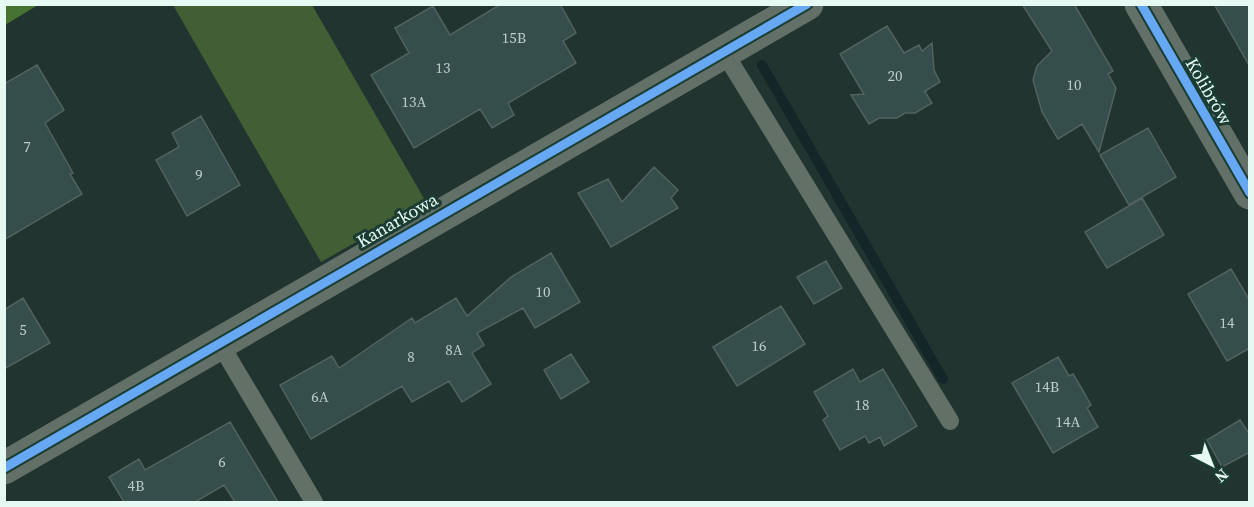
<svg xmlns="http://www.w3.org/2000/svg" width="1254" height="507" viewBox="0 0 1254 507" font-family="'Source Serif 4',serif">
  <style>
    .green { fill: #415e35 }
    .forest { fill: #467332 }
    .lines { fill: none; stroke-linecap: round; stroke-linejoin: round }
    .stream { stroke: #152629; stroke-width: 10 }
    .building { fill: #354d4b; stroke: #52625f; stroke-width: 1.5 }
    .service { stroke: #627067; stroke-width: 18 }
    .minor { stroke: #627067; stroke-width: 33 }
    .cycleway-casing { stroke: #1a3c33; stroke-width: 13 }
    .cycleway { stroke: #66a8f1; stroke-width: 9 }
    .labels { text-anchor: middle; dominant-baseline: central; stroke-width: 6; stroke-linejoin: round; paint-order: stroke }
    .number-label { font-size: 15px; fill: #bacec8 }
    .street-label { font-size: 18px; fill: #e6f9f2; stroke: #1a3c33 }
  </style>
  <rect width="100%" height="100%" fill="#223430"/>
  <!-- green -->
  <path class="green" d="M 173,5 L 312,5 L 426,202 L 321,262 Z"/>
  <!-- forest -->
  <path class="forest" d="M 5,4 L 38,4 L 38,5 L 5,25 Z"/>
  <g class="lines">
    <!-- stream -->
    <path class="stream" d="M 762,65 L 943,379"/>
  </g>
  <!-- building -->
  <path class="building" d="M 501,4 L 560,4 L 576,33 L 563,41 L 576,63 L 508,103 L 514,115 L 492,128 L 480,109 L 414,148 L 371,75 L 409,53 L 395,28 L 433,6 L 450,35 Z
    M 1022,4 L 1074,4 L 1113,71 L 1108,74 L 1116,88 L 1099,152 L 1082,124 L 1058,139 L 1042,112 L 1033,80 L 1037,66 L 1052,51 Z
    M 1214,4 L 1250,4 L 1250,67 Z
    M 887,26 L 904,53 L 919,45 L 922,51 L 932,43 L 934,70 L 940,82 L 925,91 L 927,91 L 925,92 L 932,103 L 915,113 L 905,113 L 897,118 L 879,118 L 869,124 L 851,95 L 864,94 L 840,54 Z
    M 37,65 L 64,110 L 45,123 L 73,173 L 70,174 L 82,194 L 4,240 L 4,84 Z
    M 201,116 L 240,185 L 187,216 L 156,160 L 179,147 L 172,133 Z
    M 1148,128 L 1176,177 L 1129,205 L 1100,155 Z
    M 654,167 L 678,190 L 671,198 L 678,208 L 611,247 L 578,193 L 608,179 L 622,202 Z
    M 1142,198 L 1164,235 L 1107,268 L 1085,232 Z
    M 551,253 L 580,302 L 535,328 L 523,308 L 477,333 L 484,345 L 472,353 L 491,384 L 462,402 L 449,381 L 412,402 L 402,386 L 311,439 L 280,385 L 332,356 L 339,368 L 412,318 L 415,323 L 456,298 L 467,316 L 511,277 Z
    M 826,261 L 842,288 L 814,304 L 797,277 Z
    M 1231,269 L 1250,301 L 1250,348 L 1227,361 L 1188,294 Z
    M 23,298 L 50,343 L 4,369 L 4,310 Z
    M 781,306 L 805,344 L 737,386 L 713,347 Z
    M 571,354 L 589,382 L 561,399 L 544,370 Z
    M 1058,357 L 1069,376 L 1073,374 L 1082,389 L 1091,405 L 1087,408 L 1098,427 L 1053,453 L 1012,383 Z
    M 853,369 L 860,382 L 883,369 L 917,426 L 884,446 L 880,437 L 869,443 L 865,436 L 840,450 L 823,420 L 828,416 L 814,392 Z
    M 1240,420 L 1250,435 L 1250,452 L 1222,467 L 1207,440 Z
    M 230,422 L 278,502 L 235,502 L 224,485 L 195,502 L 124,502 L 109,477 L 139,459 L 145,470 Z"/>
  <g class="lines">
    <!-- service -->
    <path class="service" d="M 724,52 L 950,421
      M 219,342 L 314,502"/>
    <!-- minor -->
    <path class="minor" d="M 1141,4 L 1250,193
      M 4,468 L 807,4"/>
    <defs>
      <path id="cycleway" d="M 1141,4 L 1250,193
        M 4,468 L 807,4"/>
    </defs>
    <!-- cycleway casing -->
    <use href="#cycleway" class="cycleway-casing"/>
    <!-- cycleway -->
    <use href="#cycleway" class="cycleway"/>
  </g>
  <g class="labels">
    <!-- number labels -->
    <g class="number-label">
      <text x="514" y="37">15B</text>
      <text x="443" y="67">13</text>
      <text x="895" y="75">20</text>
      <text x="1074" y="84">10</text>
      <text x="414" y="101">13A</text>
      <text x="27" y="146">7</text>
      <text x="199" y="174">9</text>
      <text x="543" y="291">10</text>
      <text x="1227" y="322">14</text>
      <text x="23" y="329">5</text>
      <text x="759" y="345">16</text>
      <text x="454" y="349">8A</text>
      <text x="411" y="356">8</text>
      <text x="1047" y="386">14B</text>
      <text x="320" y="396">6A</text>
      <text x="862" y="404">18</text>
      <text x="1068" y="421">14A</text>
      <text x="222" y="461">6</text>
      <text x="136" y="485">4B</text>
    </g>
    <!-- street labels -->
    <g class="street-label">
      <text transform="translate(1209 91) rotate(60)">Kolibrów</text>
      <text transform="translate(397 220) rotate(-30)">Kanarkowa</text>
    </g>
  </g>
  <!-- border -->
  <rect width="1254" height="507" fill="none" stroke="#e6f9f2" stroke-width="12"/>
  <!-- north arrow -->
  <g transform="translate(1212 465) rotate(138)" stroke="#1a3c33" stroke-width="4.5" paint-order="stroke">
  <path d="M0-4.5L10 22L0 15L-10 22Z" fill="#e6f9f2"/>
  <text y="-9" font-size="16" font-weight="bold" text-anchor="middle" fill="#e6f9f2">N</text>
  </g>
</svg>
